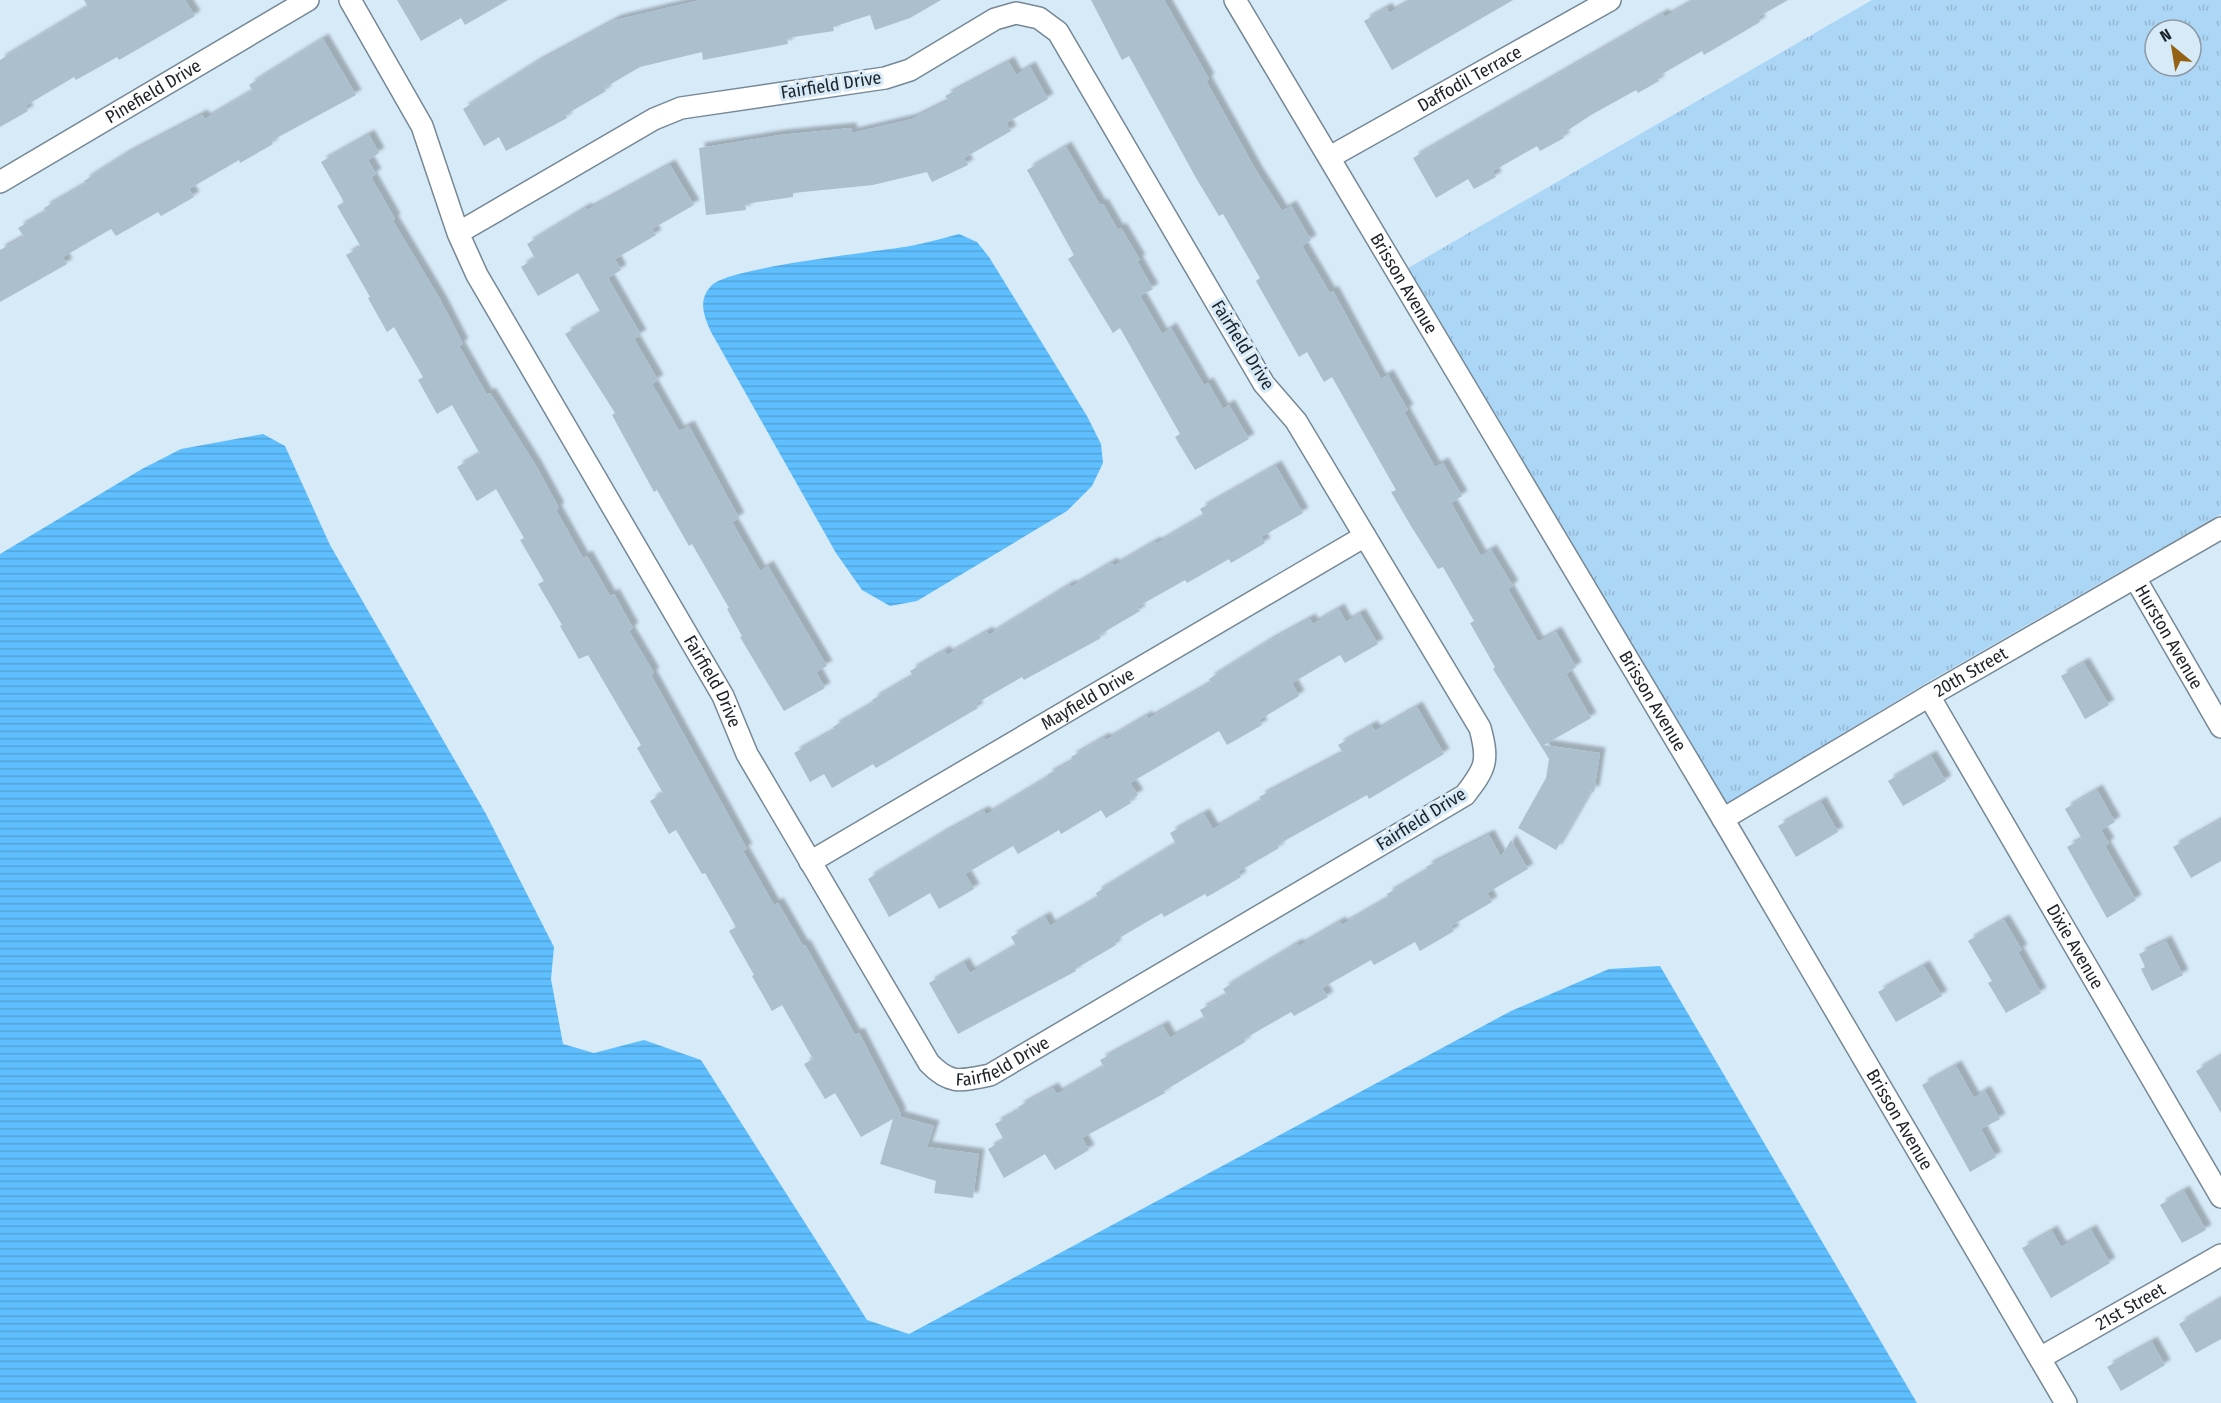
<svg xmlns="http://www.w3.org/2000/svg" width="2221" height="1403" viewBox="0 0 2221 1403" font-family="'Fira Sans Condensed',sans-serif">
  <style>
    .grass { fill: url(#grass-tufts); fill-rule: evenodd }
    .water { fill: url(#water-rules) }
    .building { fill: #acbfcd; filter: url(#shadow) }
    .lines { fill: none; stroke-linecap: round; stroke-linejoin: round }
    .minor-casing { stroke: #768895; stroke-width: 24 }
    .minor { stroke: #fff; stroke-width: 21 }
    .labels { text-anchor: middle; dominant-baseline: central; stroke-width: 6; stroke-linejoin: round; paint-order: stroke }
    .street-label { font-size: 18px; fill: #1b2228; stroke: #d7eaf8 }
  </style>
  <defs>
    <pattern id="grass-tufts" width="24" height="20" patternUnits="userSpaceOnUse" patternTransform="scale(1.5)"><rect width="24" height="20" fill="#acd6f6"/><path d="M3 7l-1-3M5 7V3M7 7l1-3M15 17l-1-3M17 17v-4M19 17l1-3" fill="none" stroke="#93b7d3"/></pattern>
    <pattern id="water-rules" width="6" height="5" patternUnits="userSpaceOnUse" patternTransform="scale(1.5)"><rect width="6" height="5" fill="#5fbffe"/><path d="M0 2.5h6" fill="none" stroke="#52a4da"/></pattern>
    <filter id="shadow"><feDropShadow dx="5.5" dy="-5.5" stdDeviation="1.5" flood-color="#0004"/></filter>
  </defs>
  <rect width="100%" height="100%" fill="#d7eaf8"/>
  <!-- grass -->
  <path class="grass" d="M 1872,0 L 2221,0 L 2221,514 L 1931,680 L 1726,804 L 1408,268 ZM 2155,30 L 2191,30 L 2191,66 L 2155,66 Z"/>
  <!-- water -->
  <path class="water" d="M 959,234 L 977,242 L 989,257 L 1087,416 L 1101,444 L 1103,463 L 1092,486 L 1067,511 L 917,601 L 890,606 L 862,590 L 836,553 L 711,332 C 704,316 697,300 712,285 C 731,267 875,252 910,246 C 926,243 943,238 959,234 Z
    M 263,434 L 285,446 L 330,545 L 486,814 L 554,947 L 551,979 L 563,1044 L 594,1053 L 644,1040 L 701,1060 L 867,1320 L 909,1334 L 1511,1011 L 1609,969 L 1660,966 L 1917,1403 L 0,1403 L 0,554 L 142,469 L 181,449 Z"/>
  <!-- building -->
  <path class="building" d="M 84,0 L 185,0 L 195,16 L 119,60 L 117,57 L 76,80 L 74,77 L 25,106 L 28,111 L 0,127 L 0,60 L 88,7 Z
    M 397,0 L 508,0 L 465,25 L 461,18 L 421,41 Z
    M 700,0 L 941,0 L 910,18 L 875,30 L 870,15 L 833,27 L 834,31 L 787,38 L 788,44 L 703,60 L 702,52 L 640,67 L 604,88 L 606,91 L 565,115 L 567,118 L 506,151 L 499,137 L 484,146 L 463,109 L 536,63 L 616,20 Z
    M 1091,0 L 1164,0 L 1209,79 L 1206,81 L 1257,172 L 1282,211 L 1291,206 L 1311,240 L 1302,246 L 1330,293 L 1333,291 L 1381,379 L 1388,375 L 1408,410 L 1404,412 L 1435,467 L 1443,463 L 1462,496 L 1451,503 L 1481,556 L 1491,550 L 1513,586 L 1508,589 L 1538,642 L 1556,632 L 1576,667 L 1566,674 L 1591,718 L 1544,745 L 1600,753 L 1594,792 L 1590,791 L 1556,850 L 1518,828 L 1546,778 L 1549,759 L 1493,669 L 1495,667 L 1470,623 L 1474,621 L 1443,567 L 1438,569 L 1411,526 L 1391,492 L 1396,490 L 1332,377 L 1324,382 L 1307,352 L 1299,357 L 1256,281 L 1260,278 L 1223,214 L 1219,216 L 1196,178 L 1129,56 L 1122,60 Z
    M 1412,0 L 1513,0 L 1392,70 L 1364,21 L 1387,8 L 1389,13 Z
    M 1695,0 L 1788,0 L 1758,17 L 1760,22 L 1704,55 L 1702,51 L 1657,77 L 1659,81 L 1638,93 L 1636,90 L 1591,115 L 1562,134 L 1564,138 L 1540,151 L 1537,146 L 1493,171 L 1496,177 L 1474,189 L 1468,179 L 1436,198 L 1413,158 L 1663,14 L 1665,17 Z
    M 323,39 L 356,95 L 271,141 L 273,144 L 240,163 L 239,160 L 189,189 L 194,197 L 161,216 L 158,212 L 116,236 L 111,229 L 63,257 L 67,264 L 0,302 L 0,250 L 24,237 L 18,228 L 46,212 L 44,208 L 86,184 L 84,181 L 125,155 L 202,115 L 205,119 L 253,91 L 249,85 Z
    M 1009,62 L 1016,75 L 1030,67 L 1048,99 L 1006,123 L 1011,131 L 964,158 L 968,165 L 932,182 L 927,172 L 873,185 L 793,193 L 793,197 L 745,204 L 746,210 L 706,215 L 699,148 L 780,135 L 851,128 L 852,133 L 912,119 L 949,101 L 945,96 Z
    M 369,135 L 379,153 L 368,160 L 376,174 L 371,177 L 395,219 L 393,221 L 441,301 L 463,344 L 459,346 L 487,395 L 490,393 L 536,466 L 559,508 L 556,510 L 583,558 L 587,556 L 610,596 L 614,594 L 633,628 L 629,631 L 654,673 L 651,675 L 747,849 L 743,851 L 774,905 L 778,903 L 803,946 L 805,945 L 855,1035 L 859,1033 L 901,1114 L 898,1116 L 934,1126 L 927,1147 L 979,1154 L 973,1198 L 934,1193 L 936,1181 L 880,1164 L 893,1119 L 861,1137 L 835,1093 L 825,1099 L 804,1064 L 813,1059 L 782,1005 L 772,1011 L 752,976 L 754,975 L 729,931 L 736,927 L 705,873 L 702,874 L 676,830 L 669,834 L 650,801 L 663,793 L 637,748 L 641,745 L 588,655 L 579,659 L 560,626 L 562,625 L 538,584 L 544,581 L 520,540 L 524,538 L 496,489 L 477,501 L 457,467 L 480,454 L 452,405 L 437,414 L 418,380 L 423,377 L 394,327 L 387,332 L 368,298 L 370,297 L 346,255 L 361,247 L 337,206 L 344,202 L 321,162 Z
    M 1066,147 L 1100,205 L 1103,204 L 1118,230 L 1121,228 L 1140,260 L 1137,261 L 1153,289 L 1140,296 L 1162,334 L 1171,328 L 1204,385 L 1208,383 L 1223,409 L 1229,405 L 1249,439 L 1195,470 L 1175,437 L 1180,434 L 1120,328 L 1113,333 L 1068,259 L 1074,255 L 1027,170 Z
    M 670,165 L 694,205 L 652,229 L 656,235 L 615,259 L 621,270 L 608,278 L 641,335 L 634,339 L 658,380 L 652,384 L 679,431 L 689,426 L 739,518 L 732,522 L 760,571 L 768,566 L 827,666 L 816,672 L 825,688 L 784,711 L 740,637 L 742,636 L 727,609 L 729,608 L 692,544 L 689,546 L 657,490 L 654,492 L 612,415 L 615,413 L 565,334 L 601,313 L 578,273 L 538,296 L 521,267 L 535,258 L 527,244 L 586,208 L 587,210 Z
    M 1276,466 L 1303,513 L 1261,537 L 1265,543 L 1231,563 L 1229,559 L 1187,583 L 1185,580 L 1137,607 L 1140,611 L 1099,635 L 1101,638 L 1024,680 L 1022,677 L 975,704 L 978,708 L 876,768 L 873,764 L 832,788 L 824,774 L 810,782 L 794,753 L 835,730 L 833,727 L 874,703 L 872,700 L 913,676 L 910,671 L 945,651 L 947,655 L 987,632 L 989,635 L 1070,585 L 1071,587 L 1112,563 L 1114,566 L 1155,542 L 1156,544 L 1204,516 L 1200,509 Z
    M 1339,609 L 1346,622 L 1360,614 L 1378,644 L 1345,663 L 1340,655 L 1292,683 L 1299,696 L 1259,720 L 1262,725 L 1227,745 L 1219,731 L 1130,783 L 1138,795 L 1129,800 L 1131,803 L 1106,818 L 1101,810 L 1061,834 L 1059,830 L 1018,854 L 1013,846 L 965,874 L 974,889 L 939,909 L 930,893 L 889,917 L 868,879 L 942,834 L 984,811 L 986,815 L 1049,777 L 1047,775 L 1073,761 L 1071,757 L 1104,738 L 1106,740 L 1147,716 L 1148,719 L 1211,683 L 1209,679 L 1268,642 L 1310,619 L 1313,624 Z
    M 2084,663 L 2109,705 L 2085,719 L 2061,676 Z
    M 1417,707 L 1444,754 L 1369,799 L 1367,795 L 1277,845 L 1279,848 L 1238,872 L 1241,877 L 1207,897 L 1205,894 L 1164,917 L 1162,913 L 1114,941 L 1116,945 L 1075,969 L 1076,971 L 958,1034 L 929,983 L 964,963 L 970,973 L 1016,946 L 1011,937 L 1045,917 L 1050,926 L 1098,898 L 1096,893 L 1176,844 L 1170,833 L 1204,814 L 1213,829 L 1262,801 L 1259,797 L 1343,753 L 1338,745 L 1372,726 L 1375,731 Z
    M 1931,756 L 1946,781 L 1903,806 L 1888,781 Z
    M 2097,790 L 2115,822 L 2101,830 L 2109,843 L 2105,846 L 2136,900 L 2107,918 L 2067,847 L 2082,839 L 2065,809 Z
    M 1821,802 L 1838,832 L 1796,857 L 1778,826 Z
    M 2221,820 L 2221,861 L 2191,878 L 2173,847 Z
    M 1489,835 L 1501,857 L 1511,840 L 1528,869 L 1487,893 L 1492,902 L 1451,926 L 1454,931 L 1420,951 L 1415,942 L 1374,965 L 1371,960 L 1322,988 L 1328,997 L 1294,1016 L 1291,1012 L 1244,1039 L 1245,1042 L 1164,1091 L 1165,1093 L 1082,1138 L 1089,1150 L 1055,1170 L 1045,1154 L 1004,1178 L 988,1149 L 1004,1140 L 995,1124 L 1020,1110 L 1018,1107 L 1053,1088 L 1057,1094 L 1104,1067 L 1100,1060 L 1163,1026 L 1170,1038 L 1205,1019 L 1200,1010 L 1227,995 L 1223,989 L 1297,944 L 1299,946 L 1340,922 L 1342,925 L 1389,898 L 1387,894 L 1428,870 L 1426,867 Z
    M 2004,920 L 2022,950 L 2018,952 L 2041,993 L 2006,1013 L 1988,983 L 1992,981 L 1968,941 Z
    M 2166,941 L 2183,975 L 2152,991 L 2141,969 L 2145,967 L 2139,954 Z
    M 1924,966 L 1942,996 L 1896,1022 L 1878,992 Z
    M 2221,1056 L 2221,1113 L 2196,1071 Z
    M 1956,1066 L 1974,1098 L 1985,1091 L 2000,1119 L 1981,1129 L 1996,1157 L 1970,1172 L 1922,1085 Z
    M 2184,1191 L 2206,1230 L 2182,1243 L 2160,1205 Z
    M 2091,1230 L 2110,1263 L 2051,1298 L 2022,1248 L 2052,1231 L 2061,1247 Z
    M 2221,1299 L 2221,1339 L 2196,1353 L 2179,1324 Z
    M 2152,1342 L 2165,1365 L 2121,1391 L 2107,1367 Z"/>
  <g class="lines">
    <defs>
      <g id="minor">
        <path id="s1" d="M 350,0 L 422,126 L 458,233 L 477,275 L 723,696 L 747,754 L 929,1063 C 950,1085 961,1081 990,1075 L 1465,795 C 1486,768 1489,761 1480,728 L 1296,421 L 1264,384 L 1058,32 L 1039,18 L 1016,13 L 995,19 L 910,70 L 885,78 L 681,108 L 654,119 L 458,233"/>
        <path id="s2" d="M 1235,0 L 1723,819 L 2066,1403"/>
        <path id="s3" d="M 1330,157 L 1610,0"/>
        <path id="s4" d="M 0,182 L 308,0"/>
        <path id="s5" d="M 2135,578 L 2221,727"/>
        <path id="s6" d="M 1929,696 L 2221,1197"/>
        <path id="s7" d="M 1723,819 L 1929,696 L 2221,528"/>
        <path id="s8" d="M 810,862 L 1365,536"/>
        <path id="s9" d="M 2040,1358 L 2221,1255"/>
      </g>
    </defs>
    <!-- minor casing -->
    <use href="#minor" class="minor-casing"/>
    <!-- minor -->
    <use href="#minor" class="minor"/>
  </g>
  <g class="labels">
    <!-- street labels -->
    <g class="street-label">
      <text stroke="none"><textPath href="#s3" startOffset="160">Daffodil Terrace</textPath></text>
      <text transform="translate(831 85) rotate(-9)">Fairfield Drive</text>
      <text stroke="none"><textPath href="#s4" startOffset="178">Pinefield Drive</textPath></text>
      <text stroke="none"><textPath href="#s2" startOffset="330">Brisson Avenue</textPath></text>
      <text transform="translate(1243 345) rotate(58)">Fairfield Drive</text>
      <text stroke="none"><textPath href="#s5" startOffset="68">Hurston Avenue</textPath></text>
      <text stroke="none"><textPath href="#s7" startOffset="288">20th Street</textPath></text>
      <text stroke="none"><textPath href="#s1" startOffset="774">Fairfield Drive</textPath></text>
      <text stroke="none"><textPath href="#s8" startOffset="322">Mayfield Drive</textPath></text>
      <text stroke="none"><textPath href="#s2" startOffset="816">Brisson Avenue</textPath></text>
      <text transform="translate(1421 819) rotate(-32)">Fairfield Drive</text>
      <text stroke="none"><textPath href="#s6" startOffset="290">Dixie Avenue</textPath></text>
      <text stroke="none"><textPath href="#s1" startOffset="1296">Fairfield Drive</textPath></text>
      <text stroke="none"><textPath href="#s2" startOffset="1302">Brisson Avenue</textPath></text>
      <text stroke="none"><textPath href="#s9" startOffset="104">21st Street</textPath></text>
    </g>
  </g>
  <!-- north arrow -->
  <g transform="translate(2173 48) rotate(330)"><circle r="28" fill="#d7eaf8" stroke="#8c9aa5" stroke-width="1.5"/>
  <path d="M0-4.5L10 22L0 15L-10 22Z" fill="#956215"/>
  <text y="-9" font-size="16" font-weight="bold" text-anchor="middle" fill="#1b2228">N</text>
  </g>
</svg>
